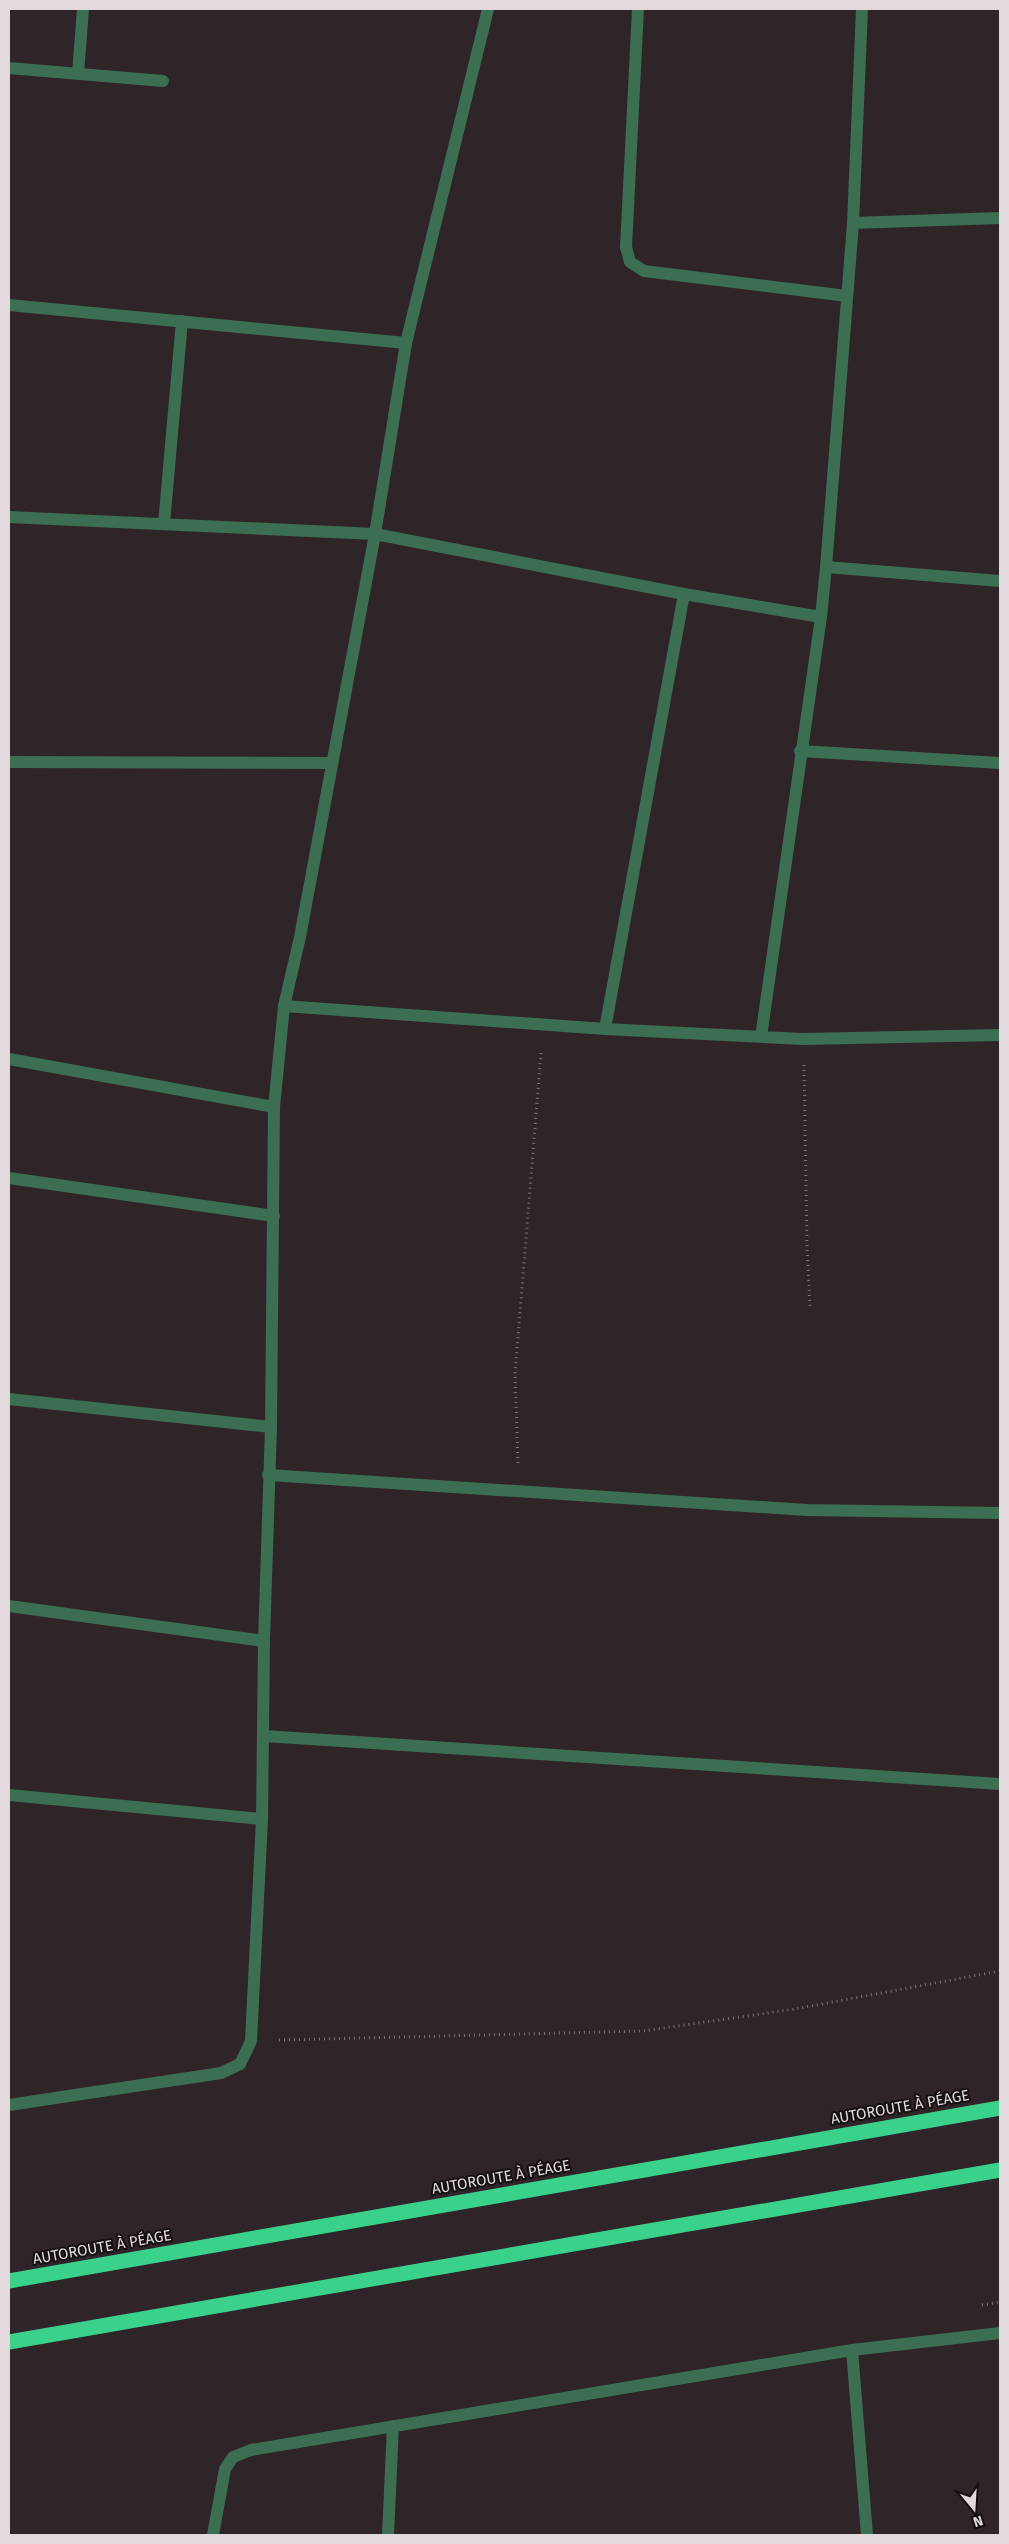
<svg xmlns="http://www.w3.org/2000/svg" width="1009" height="2544" viewBox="0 0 1009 2544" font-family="'Fira Sans',sans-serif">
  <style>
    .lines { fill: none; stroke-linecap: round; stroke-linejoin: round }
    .path { stroke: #7e7478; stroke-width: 3; stroke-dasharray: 1 4; stroke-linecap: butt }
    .minor { stroke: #3b6e53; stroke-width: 12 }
    .tertiary { stroke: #3b6e53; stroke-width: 12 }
    .motorway { stroke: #3ad18d; stroke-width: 15 }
    .labels { text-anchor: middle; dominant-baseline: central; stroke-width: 4; stroke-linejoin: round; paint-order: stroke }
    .street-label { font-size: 15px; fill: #e1d9dc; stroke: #140f10 }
  </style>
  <rect width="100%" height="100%" fill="#2f2428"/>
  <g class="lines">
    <!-- path -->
    <path class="path" d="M 804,1065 L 807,1245 L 810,1306
      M 518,1463 L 515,1374 L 541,1053
      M 279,2040 L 643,2031 L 795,2009 L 1000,1971
      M 982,2305 L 1000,2302"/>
    <!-- minor -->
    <path class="minor" d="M 638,9 L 626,247 L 630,262 L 644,271 L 847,296
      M 9,68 L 163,81
      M 78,74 L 83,9
      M 853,223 L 1000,218
      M 9,305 L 406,343
      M 9,517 L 375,534 L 684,594 L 821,617
      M 164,524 L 182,321
      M 826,567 L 1000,581
      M 800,751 L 1000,763
      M 9,762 L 332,763
      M 284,1006 L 605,1029 L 803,1039 L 1000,1035
      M 605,1029 L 684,594
      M 761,1037 L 821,617 L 826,567 L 853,223 L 862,9
      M 9,1059 L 274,1107
      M 9,1178 L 274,1216
      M 9,1399 L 271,1427
      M 268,1475 L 807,1510 L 1000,1513
      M 9,1606 L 264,1641
      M 264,1736 L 1000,1784
      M 9,1795 L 262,1819
      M 9,2105 L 221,2073 L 240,2064
      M 852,2350 L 867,2535
      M 213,2535 L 225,2469 L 233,2457 L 251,2450 L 852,2350 L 1000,2333
      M 388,2535 L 393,2426"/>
    <!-- tertiary -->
    <path class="tertiary" d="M 240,2064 L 251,2041 L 262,1819 L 264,1641 L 271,1427 L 274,1107 L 284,1006 L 300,937 L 375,534 L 406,343 L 488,9"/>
    <!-- motorway -->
    <path class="motorway" d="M 9,2281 L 1000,2108
      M 9,2342 L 1000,2170"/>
  </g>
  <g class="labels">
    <!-- street labels -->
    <g class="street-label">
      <text transform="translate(900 2107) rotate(-10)">AUTOROUTE À PÉAGE</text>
      <text transform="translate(501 2177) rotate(-10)">AUTOROUTE À PÉAGE</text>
      <text transform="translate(102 2247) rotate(-10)">AUTOROUTE À PÉAGE</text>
    </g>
  </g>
  <!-- border -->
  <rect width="1009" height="2544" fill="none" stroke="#e1d9dc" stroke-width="20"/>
  <!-- north arrow -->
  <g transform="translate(974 2509) rotate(162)" stroke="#140f10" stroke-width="4" paint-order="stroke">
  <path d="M0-4L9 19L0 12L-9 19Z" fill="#e1d9dc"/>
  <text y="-8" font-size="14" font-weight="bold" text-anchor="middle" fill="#e1d9dc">N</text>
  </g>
</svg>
